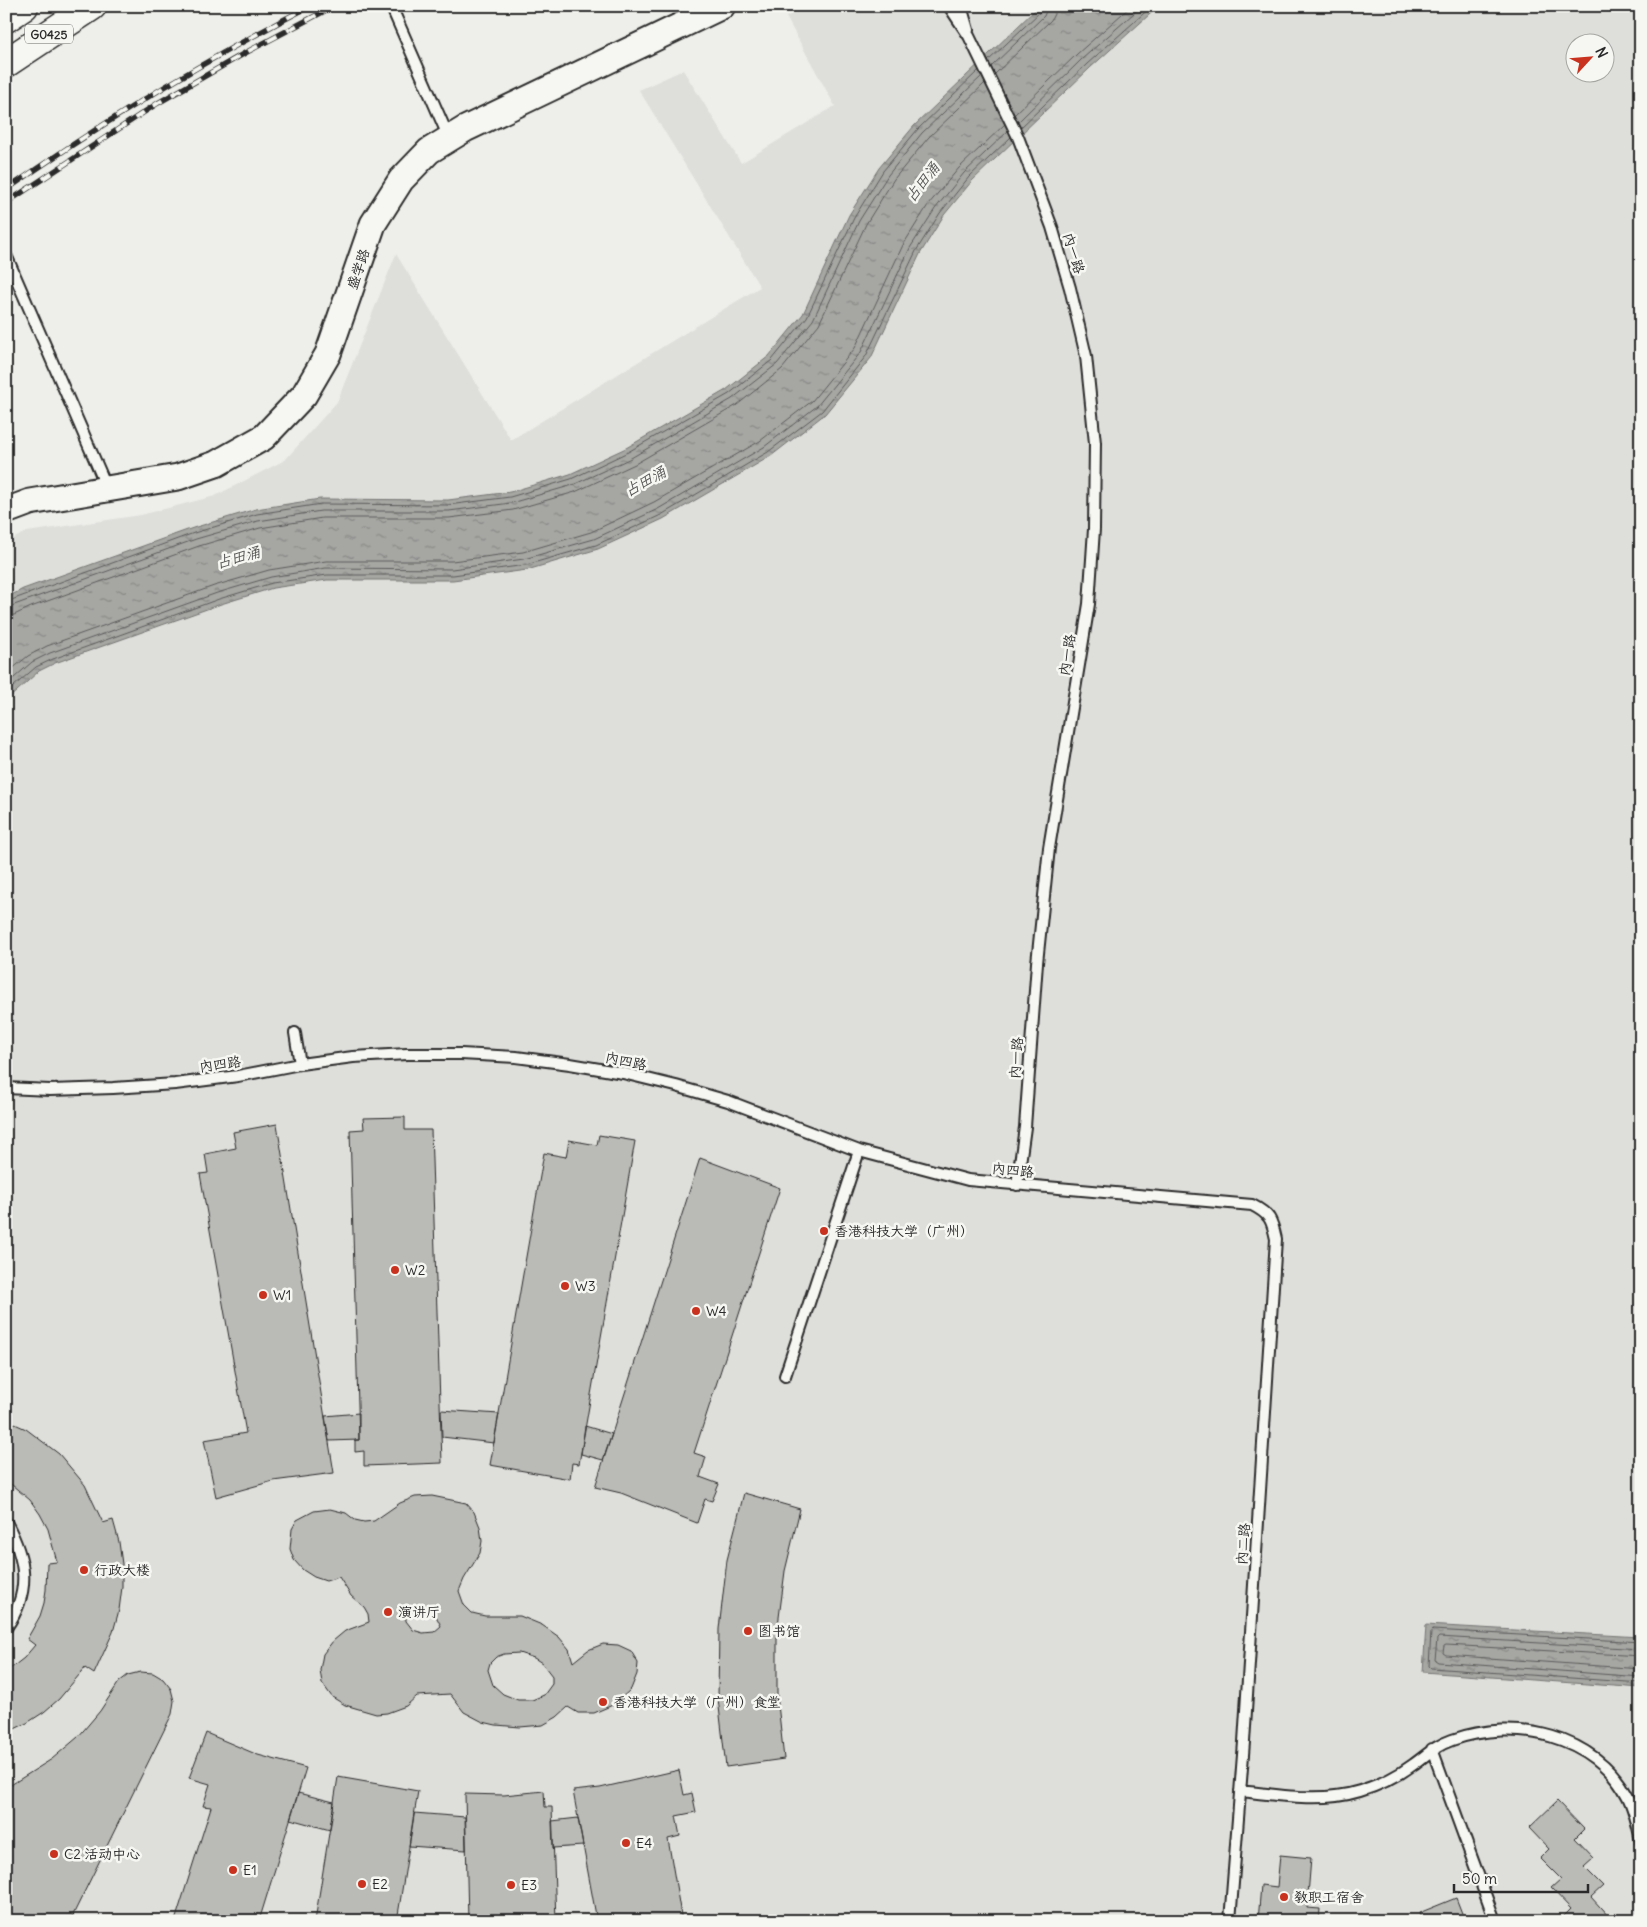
<svg xmlns="http://www.w3.org/2000/svg" width="1647" height="1927" viewBox="0 0 1647 1927" font-family="Delius,'LXGW WenKai TC',sans-serif">
  <style>
    .built { fill: #dededb; fill-rule: evenodd }
    .water { fill: url(#water-ripples); stroke: #757573 }
    .lines { fill: none; stroke-linecap: round; stroke-linejoin: round }
    .shore { stroke: #5c5c5b; stroke-width: 1 }
    .building { fill: #babab7; stroke: #2b2b2b; fill-rule: evenodd }
    .service-casing { stroke: #2b2b2b; stroke-width: 14 }
    .tertiary-casing { stroke: #2b2b2b; stroke-width: 29 }
    .motorway-casing { stroke: #2b2b2b; stroke-width: 31 }
    .service { stroke: #f6f6f2; stroke-width: 10 }
    .tertiary { stroke: #f6f6f2; stroke-width: 25 }
    .motorway { stroke: #f6f6f2; stroke-width: 28 }
    .rail-casing { stroke: #2b2b2b; stroke-width: 5.5 }
    .rail { stroke: #f6f6f2; stroke-width: 4; stroke-dasharray: 11; stroke-linecap: butt }
    .poi-dot { fill: #c8321e; stroke: #f6f6f2; stroke-width: 2 }
    .labels { text-anchor: middle; dominant-baseline: central; stroke-width: 5; stroke-linejoin: round; paint-order: stroke }
    .shield { fill: #f6f6f2; stroke: #686867; stroke-width: 1 }
    .shield-label { font-size: 12px; font-weight: bold; fill: #2b2b2b }
    .street-label { font-size: 14px; fill: #2b2b2b; stroke: #f6f6f2 }
    .poi-label { font-size: 14px; fill: #2b2b2b; stroke: #f6f6f2; text-anchor: start }
    .water-label { font-size: 15px; font-style: italic; fill: #565655; stroke: #f6f6f2 }
  </style>
  <defs>
    <pattern id="water-ripples" width="26" height="14" patternUnits="userSpaceOnUse" patternTransform="scale(1.25)"><rect width="26" height="14" fill="#a6a6a3"/><path d="M2 4q2-2 4 0t4 0M15 11q2-2 4 0t4 0" fill="none" stroke="#878785"/></pattern>
  </defs>
  <rect width="100%" height="100%" fill="#eeeeea"/>
  <filter id="ink" filterUnits="userSpaceOnUse"><feTurbulence type="fractalNoise" baseFrequency=".02" numOctaves="2"/><feDisplacementMap in="SourceGraphic" scale="10" xChannelSelector="R" yChannelSelector="G"/><feConvolveMatrix kernelMatrix="1 2 1 2 8 2 1 2 1" color-interpolation-filters="sRGB"/></filter>
  <g filter="url(#ink)">
    <!-- built -->
    <path class="built" d="M 809,6 L 1641,6 L 1641,1921 L 6,1921 L 6,542 L 27,532 L 141,515 L 215,496 L 285,460 L 337,402 L 396,254 L 511,440 L 760,287 L 639,90 L 683,70 L 741,163 L 835,106 L 786,17 ZM 1574,42 L 1604,42 L 1604,72 L 1574,72 Z"/>
    <!-- water -->
    <path class="water" d="M 1039,6 L 1159,6 L 1090,68 L 972,181 L 944,215 L 920,254 L 871,358 L 825,414 L 771,456 L 663,519 L 598,549 L 527,570 L 453,580 L 327,580 L 273,588 L 221,604 L 55,663 L 39,671 L 6,701 L 6,598 L 23,589 L 193,528 L 256,509 L 320,499 L 448,500 L 510,492 L 570,474 L 626,448 L 726,390 L 769,356 L 803,314 L 849,215 L 879,168 L 914,126 Z
      M 1426,1625 L 1641,1637 L 1641,1688 L 1423,1672 Z"/>
    <g class="lines">
      <!-- shore -->
      <path class="shore" d="M 988,61 L 1040,12 L 1041,6
        M 991,67 L 1044,16 L 1048,6
        M 995,74 L 1051,20 L 1054,14 L 1055,6
        M 1014,115 L 1077,54 L 1131,6
        M 1018,122 L 1082,59 L 1142,6
        M 1020,128 L 1087,64 L 1152,6
        M 6,602 L 194,533 L 257,514 L 321,504 L 448,505 L 510,497 L 571,479 L 628,452 L 729,394 L 772,360 L 807,317 L 854,218 L 883,171 L 918,129 L 979,70
        M 6,608 L 196,539 L 258,521 L 321,511 L 449,511 L 511,503 L 573,485 L 631,458 L 732,399 L 777,364 L 813,320 L 859,221 L 888,175 L 922,133 L 982,76
        M 6,616 L 14,615 L 31,607 L 199,546 L 260,528 L 322,518 L 449,518 L 513,510 L 575,492 L 635,464 L 737,405 L 782,369 L 819,324 L 866,224 L 894,179 L 928,138 L 985,83
        M 6,674 L 28,656 L 47,646 L 214,586 L 269,570 L 326,561 L 452,561 L 523,552 L 591,532 L 654,502 L 760,441 L 812,401 L 855,348 L 903,245 L 928,205 L 959,168 L 1005,124
        M 6,685 L 32,662 L 50,653 L 217,593 L 271,577 L 326,568 L 452,569 L 524,559 L 594,539 L 658,509 L 764,447 L 817,406 L 861,352 L 910,248 L 935,209 L 964,173 L 1008,131
        M 6,693 L 36,667 L 53,659 L 219,599 L 272,583 L 327,575 L 453,575 L 526,565 L 596,545 L 661,515 L 768,452 L 822,411 L 866,356 L 916,251 L 940,213 L 969,177 L 1011,137
        M 1641,1642 L 1433,1630 L 1431,1632 L 1429,1666 L 1431,1668 L 1641,1683
        M 1641,1649 L 1439,1637 L 1437,1639 L 1435,1660 L 1438,1662 L 1641,1677
        M 1641,1656 L 1446,1645 L 1444,1646 L 1443,1653 L 1446,1655 L 1641,1669"/>
    </g>
    <!-- building -->
    <path class="building" d="M 405,1117 L 405,1130 L 431,1130 L 442,1463 L 364,1466 L 364,1451 L 355,1452 L 355,1440 L 359,1440 L 350,1130 L 364,1129 L 363,1118 Z
      M 277,1124 L 334,1473 L 273,1481 L 216,1497 L 204,1440 L 246,1433 L 200,1174 L 208,1173 L 205,1154 L 236,1148 L 233,1132 Z
      M 599,1135 L 635,1141 L 579,1464 L 572,1463 L 570,1479 L 490,1465 L 544,1153 L 566,1157 L 569,1140 L 597,1145 Z
      M 700,1158 L 780,1188 L 694,1453 L 706,1457 L 700,1477 L 719,1484 L 712,1501 L 705,1499 L 697,1523 L 621,1493 L 595,1487 Z
      M 441,1410 L 499,1414 L 494,1443 L 442,1437 Z
      M 359,1413 L 359,1440 L 329,1441 L 325,1416 Z
      M 6,1420 L 26,1429 L 59,1454 L 85,1485 L 103,1523 L 113,1520 L 119,1542 L 122,1564 L 122,1587 L 119,1610 L 113,1632 L 94,1674 L 85,1668 L 59,1699 L 44,1712 L 27,1723 L 6,1733 L 6,1672 L 24,1658 L 35,1645 L 27,1639 L 40,1616 L 44,1603 L 46,1590 L 47,1563 L 57,1562 L 48,1529 L 40,1514 L 30,1500 L 6,1480 Z
      M 585,1426 L 612,1434 L 603,1460 L 581,1454 Z
      M 744,1493 L 800,1509 L 785,1571 L 777,1633 L 777,1695 L 784,1759 L 726,1767 L 718,1698 L 719,1629 L 727,1560 Z
      M 432,1496 L 466,1503 L 474,1512 L 480,1527 L 482,1541 L 480,1553 L 464,1579 L 459,1591 L 464,1605 L 472,1613 L 485,1616 L 520,1616 L 542,1625 L 559,1637 L 569,1649 L 573,1662 L 588,1650 L 603,1644 L 618,1645 L 631,1651 L 638,1663 L 637,1674 L 631,1689 L 615,1704 L 594,1713 L 578,1713 L 568,1707 L 557,1717 L 543,1725 L 520,1727 L 496,1725 L 483,1722 L 464,1712 L 450,1694 L 417,1696 L 406,1706 L 387,1713 L 376,1714 L 345,1705 L 332,1697 L 322,1683 L 320,1670 L 323,1654 L 333,1641 L 345,1631 L 369,1622 L 368,1614 L 364,1607 L 351,1596 L 339,1577 L 326,1581 L 314,1577 L 303,1570 L 294,1560 L 290,1549 L 292,1529 L 297,1520 L 314,1511 L 330,1509 L 346,1513 L 355,1520 L 364,1522 L 374,1521 L 400,1503 L 415,1497 ZM 419,1609 L 427,1610 L 436,1616 L 441,1626 L 434,1632 L 423,1633 L 413,1630 L 406,1621 L 406,1614 ZM 519,1653 L 534,1658 L 542,1663 L 552,1676 L 552,1684 L 544,1695 L 532,1700 L 518,1700 L 503,1694 L 493,1685 L 488,1670 L 490,1663 L 496,1657 L 504,1654 Z
      M 140,1672 L 153,1673 L 163,1679 L 171,1689 L 174,1701 L 172,1714 L 70,1921 L 6,1921 L 6,1788 L 52,1759 L 78,1737 L 100,1711 L 119,1682 L 128,1675 Z
      M 206,1733 L 258,1755 L 306,1768 L 259,1921 L 175,1921 L 211,1807 L 203,1806 L 210,1784 L 189,1778 Z
      M 679,1770 L 684,1795 L 692,1793 L 696,1812 L 676,1816 L 680,1836 L 668,1839 L 682,1921 L 597,1921 L 573,1791 L 600,1788 Z
      M 338,1777 L 418,1791 L 397,1921 L 315,1921 Z
      M 544,1791 L 545,1807 L 552,1807 L 556,1921 L 468,1921 L 465,1794 L 504,1795 Z
      M 298,1793 L 334,1802 L 330,1830 L 290,1819 Z
      M 1557,1801 L 1584,1829 L 1575,1838 L 1594,1858 L 1584,1867 L 1603,1886 L 1591,1897 L 1610,1918 L 1607,1921 L 1566,1921 L 1563,1917 L 1571,1909 L 1551,1888 L 1561,1879 L 1540,1858 L 1549,1849 L 1529,1828 Z
      M 414,1813 L 465,1817 L 466,1850 L 409,1846 Z
      M 578,1818 L 583,1846 L 553,1848 L 552,1821 Z
      M 1280,1855 L 1311,1858 L 1307,1908 L 1320,1909 L 1319,1921 L 1258,1921 L 1261,1885 L 1277,1887 Z
      M 1456,1898 L 1465,1921 L 1422,1921 L 1419,1913 Z"/>
    <g class="lines">
      <defs>
        <path id="service" d="M 391,6 L 449,138
          M 949,6 L 969,36 L 1018,137 L 1052,227 L 1070,288 L 1086,356 L 1095,443 L 1094,529 L 1089,604 L 1049,848 L 1037,963 L 1025,1127 L 1017,1185
          M 961,6 L 968,30
          M 6,255 L 107,488
          M 295,1033 L 300,1064
          M 6,1088 L 50,1090 L 113,1088 L 175,1084 L 238,1076 L 300,1064 L 353,1057 L 407,1054 L 461,1054 L 516,1057 L 570,1064 L 623,1073 L 676,1086 L 728,1101 L 859,1151 L 968,1180 L 1252,1205 C 1270,1214 1272,1220 1276,1239 L 1244,1742 L 1230,1921
          M 785,1376 L 859,1151
          M 6,1522 C 26,1559 32,1591 6,1628
          M 1432,1749 L 1495,1921
          M 1240,1791 C 1280,1795 1321,1803 1360,1791 C 1380,1785 1398,1776 1414,1764 C 1428,1754 1435,1746 1452,1740 C 1515,1717 1596,1735 1628,1797 C 1635,1811 1638,1826 1641,1841"/>
        <path id="tertiary" d="M 6,511 L 30,502 L 178,477 L 216,464 L 264,437 L 304,395 L 328,354 L 373,224 L 401,180 L 429,151 L 465,129 L 722,6"/>
        <path id="motorway" d="M 6,18 L 24,6
          M 6,63 L 92,6"/>
      </defs>
      <!-- service casing -->
      <use href="#service" class="service-casing"/>
      <!-- tertiary casing -->
      <use href="#tertiary" class="tertiary-casing"/>
      <!-- motorway casing -->
      <use href="#motorway" class="motorway-casing"/>
      <!-- service -->
      <use href="#service" class="service"/>
      <!-- tertiary -->
      <use href="#tertiary" class="tertiary"/>
      <!-- motorway -->
      <use href="#motorway" class="motorway"/>
      <defs>
        <path id="rail" d="M 6,190 C 103,122 205,60 310,6
          M 6,203 L 158,103 L 245,53 L 334,6"/>
      </defs>
      <!-- rail casing -->
      <use href="#rail" class="rail-casing"/>
      <!-- rail -->
      <use href="#rail" class="rail"/>
    </g>
  </g>
  <!-- markers -->
  <g class="poi-dot">
    <circle cx="824" cy="1231" r="5"/>
    <circle cx="395" cy="1270" r="5"/>
    <circle cx="565" cy="1286" r="5"/>
    <circle cx="263" cy="1295" r="5"/>
    <circle cx="696" cy="1311" r="5"/>
    <circle cx="84" cy="1570" r="5"/>
    <circle cx="388" cy="1612" r="5"/>
    <circle cx="748" cy="1631" r="5"/>
    <circle cx="603" cy="1702" r="5"/>
    <circle cx="626" cy="1843" r="5"/>
    <circle cx="54" cy="1854" r="5"/>
    <circle cx="233" cy="1870" r="5"/>
    <circle cx="362" cy="1884" r="5"/>
    <circle cx="511" cy="1885" r="5"/>
    <circle cx="1284" cy="1897" r="5"/>
  </g>
  <g class="labels">
    <!-- shield labels -->
    <rect class="shield" x="25" y="24.5" width="48" height="19" rx="4"/>
    <g class="shield-label">
      <text x="49" y="34">G0425</text>
    </g>
    <!-- street labels -->
    <g class="street-label">
      <text transform="translate(1074 253) rotate(73)">内一路</text>
      <text transform="translate(358 269) rotate(-71)">盛学路</text>
      <text transform="translate(1067 655) rotate(-81)">内一路</text>
      <text transform="translate(1016 1058) rotate(-86)">内一路</text>
      <text transform="translate(626 1061) rotate(12)">内四路</text>
      <text transform="translate(220 1064) rotate(-8)">内四路</text>
      <text transform="translate(1013 1170) rotate(6)">内四路</text>
      <text transform="translate(1243 1544) rotate(-86)">内二路</text>
    </g>
    <!-- poi labels -->
    <g class="poi-label">
      <text x="834" y="1231">香港科技大学（广州）</text>
      <text x="405" y="1270">W2</text>
      <text x="575" y="1286">W3</text>
      <text x="273" y="1295">W1</text>
      <text x="706" y="1311">W4</text>
      <text x="94" y="1570">行政大楼</text>
      <text x="398" y="1612">演讲厅</text>
      <text x="758" y="1631">图书馆</text>
      <text x="613" y="1702">香港科技大学（广州）食堂</text>
      <text x="636" y="1843">E4</text>
      <text x="64" y="1854">C2 活动中心</text>
      <text x="243" y="1870">E1</text>
      <text x="372" y="1884">E2</text>
      <text x="521" y="1885">E3</text>
      <text x="1294" y="1897">教职工宿舍</text>
    </g>
    <!-- water labels -->
    <g class="water-label">
      <text transform="translate(922 182) rotate(-52)">占田涌</text>
      <text transform="translate(645 481) rotate(-29)">占田涌</text>
      <text transform="translate(238 557) rotate(-15)">占田涌</text>
    </g>
  </g>
  <!-- margin -->
  <rect width="1647" height="1927" fill="none" stroke="#f6f6f2" stroke-width="25"/>
  <rect x="12" y="12" width="1622" height="1902" fill="none" stroke="#2b2b2b" stroke-width="2" filter="url(#ink)"/>
  <!-- north arrow -->
  <g transform="translate(1590 58) rotate(64)"><circle r="24" fill="#f6f6f2" stroke="#a5a5a2"/>
  <path d="M0-4L9 19L0 12L-9 19Z" fill="#c8321e"/>
  <text y="-8" font-size="14" font-weight="bold" text-anchor="middle" fill="#2b2b2b">N</text>
  </g>
  <!-- scale -->
  <path d="M1454 1884v8h134v-8" fill="none" stroke="#2b2b2b" stroke-width="2.5"/>
  <text x="1462" y="1884" font-size="15" fill="#2b2b2b" stroke="#f6f6f2" stroke-width="4" paint-order="stroke">50 m</text>
</svg>
